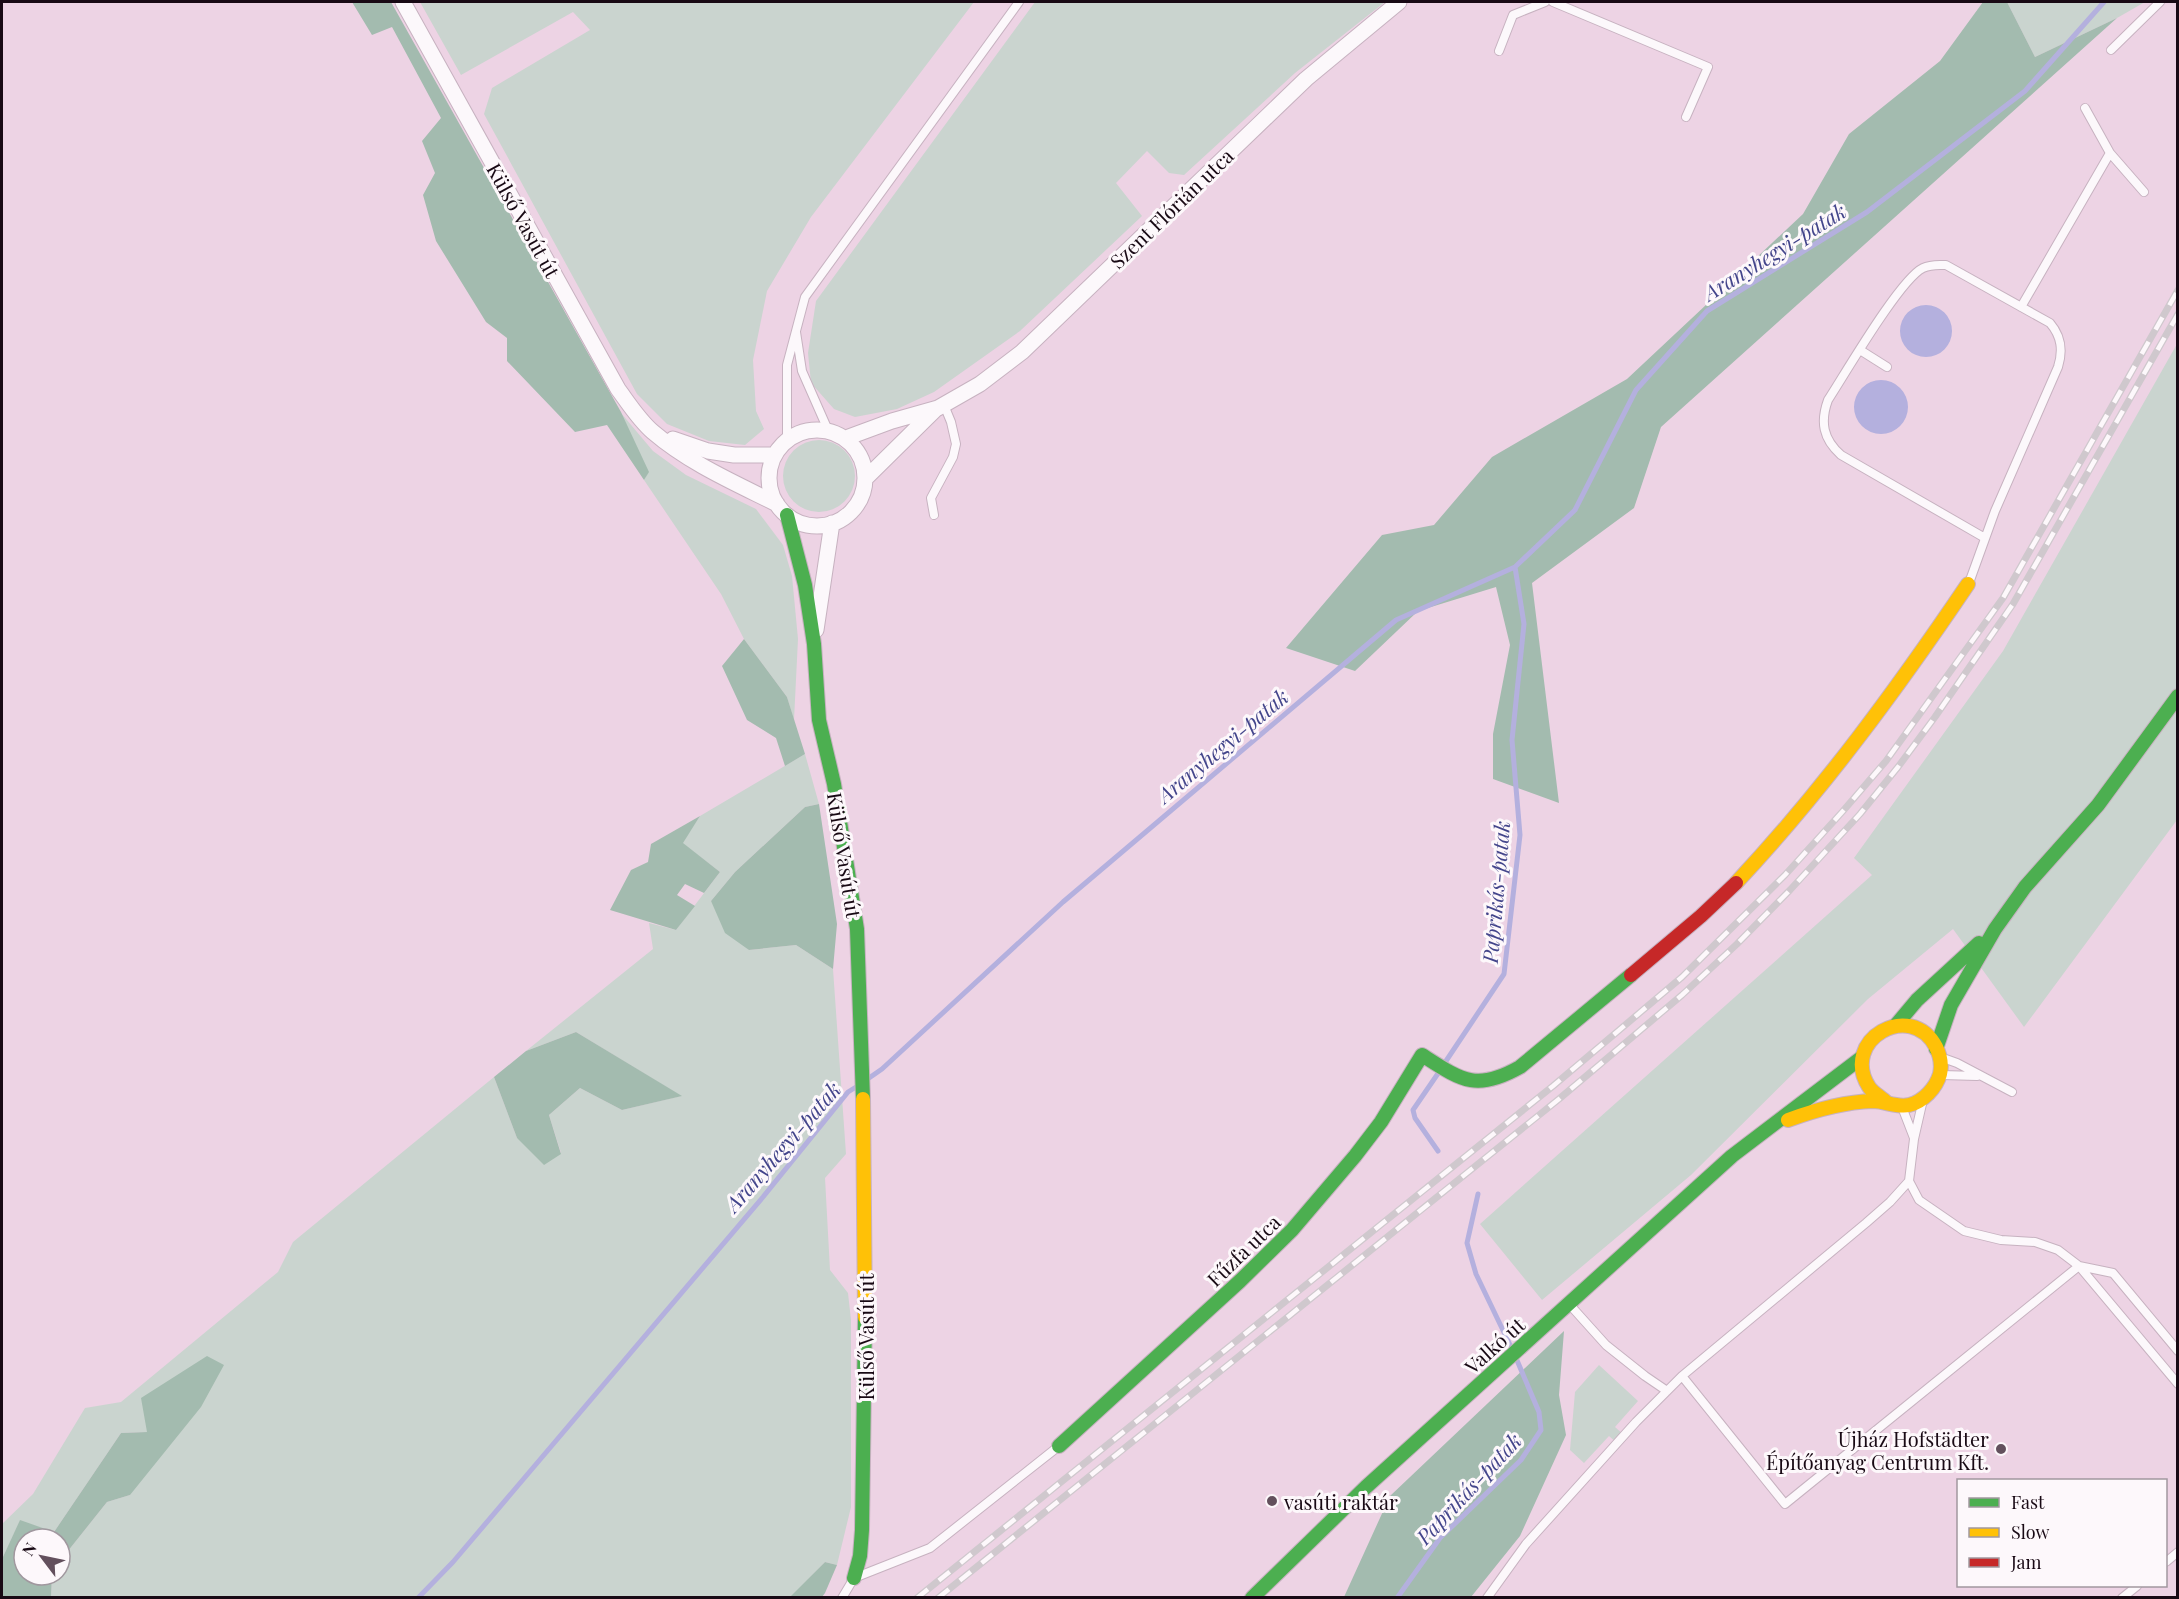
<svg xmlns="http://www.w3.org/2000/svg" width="2179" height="1599" viewBox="0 0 2179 1599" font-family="'Playfair Display',serif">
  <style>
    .green { fill: #cad4cf }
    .forest { fill: #a3bbaf }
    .water { fill: #b4b0de }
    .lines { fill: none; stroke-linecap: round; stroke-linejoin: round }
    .stream { stroke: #b4b0de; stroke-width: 5 }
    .lane-casing { stroke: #c7b2c0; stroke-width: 10 }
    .street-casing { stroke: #c7b2c0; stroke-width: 17 }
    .fast-casing { stroke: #c7b2c0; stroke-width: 16 }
    .slow-casing { stroke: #c7b2c0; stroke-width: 16 }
    .jam-casing { stroke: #c7b2c0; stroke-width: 16 }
    .lane { stroke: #fcf8fb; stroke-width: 8 }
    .street { stroke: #fcf8fb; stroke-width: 15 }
    .fast { stroke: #4caf50; stroke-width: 14 }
    .slow { stroke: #ffc107; stroke-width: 14 }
    .jam { stroke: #c62828; stroke-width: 14 }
    .rail-casing { stroke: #cfc8cd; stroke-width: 7 }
    .rail { stroke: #fdf8fb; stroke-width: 4.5; stroke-dasharray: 14; stroke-linecap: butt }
    .poi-dot { fill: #63505d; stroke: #fdf8fb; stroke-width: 2 }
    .labels { text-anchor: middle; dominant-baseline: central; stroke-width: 6; stroke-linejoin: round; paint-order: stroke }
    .street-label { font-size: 20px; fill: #180914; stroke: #fdf8fb }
    .poi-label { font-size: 20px; fill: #180914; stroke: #fdf8fb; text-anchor: end }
    .water-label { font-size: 21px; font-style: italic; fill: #43458b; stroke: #fdf8fb }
  </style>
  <rect width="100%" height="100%" fill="#edd3e4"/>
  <!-- green -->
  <path class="green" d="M 420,2 L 974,2 L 811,217 L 767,291 L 753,360 L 756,411 L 764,429 L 745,445 L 709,441 L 667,424 L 637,394 L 484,114 L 492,88 L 590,30 L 573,12 L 461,75 Z
    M 1035,2 L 1385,2 L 1295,73 L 1184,175 L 1169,173 L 1147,151 L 1116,183 L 1142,216 L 1020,331 L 934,392 L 897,409 L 855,417 L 834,409 L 811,383 L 808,353 L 816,301 Z
    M 2007,2 L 2145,2 L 2117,18 L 2035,57 Z
    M 2177,344 L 2177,820 L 2024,1027 L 1953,929 L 1868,999 L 1691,1175 L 1542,1300 L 1480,1224 L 1872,875 L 1854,858 L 2003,651 Z
    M 621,413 L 653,451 L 686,475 L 756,509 L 783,545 L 792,576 L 798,639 L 794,720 L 787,697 L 744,639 L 721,594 L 644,480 L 648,472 Z
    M783 476a36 36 0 1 1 72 0a36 36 0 1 1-72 0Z
    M 805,754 L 819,804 L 805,807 L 735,872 L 711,901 L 749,950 L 796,945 L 833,969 L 846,1154 L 825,1178 L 830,1270 L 848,1293 L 851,1320 L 851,1507 L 837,1565 L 825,1562 L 790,1598 L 51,1597 L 52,1575 L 60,1575 L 60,1561 L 107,1502 L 130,1495 L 148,1432 L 121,1433 L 54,1532 L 20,1521 L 2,1559 L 2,1524 L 33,1494 L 85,1408 L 121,1402 L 278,1272 L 293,1242 L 494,1077 L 517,1138 L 561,1153 L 549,1115 L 580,1088 L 622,1110 L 681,1096 L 576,1032 L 526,1051 L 653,949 L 649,923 L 676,930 L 720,872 L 682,843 L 700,816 Z
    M 1599,1365 L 1638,1401 L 1615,1427 L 1624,1435 L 1617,1443 L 1609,1436 L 1584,1463 L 1570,1450 L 1575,1392 Z"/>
  <!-- forest -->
  <path class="forest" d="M 352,2 L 391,2 L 621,412 L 649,472 L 644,480 L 607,425 L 575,432 L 507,361 L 507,338 L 486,322 L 436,241 L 423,195 L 435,173 L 422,141 L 441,118 L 392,27 L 372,35 Z
    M 1983,2 L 2007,2 L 2035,57 L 2117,18 L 1661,427 L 1634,508 L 1532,583 L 1559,803 L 1493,779 L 1493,734 L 1510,645 L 1496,587 L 1418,611 L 1355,671 L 1286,648 L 1382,535 L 1434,525 L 1492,457 L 1627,379 L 1803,214 L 1849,134 L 1940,61 Z
    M 744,639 L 787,697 L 805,754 L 785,766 L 776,738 L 747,720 L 722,666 Z
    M 819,804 L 837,924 L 833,969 L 796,945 L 749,950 L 725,933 L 711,901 L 735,872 L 805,807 Z
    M 700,816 L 683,843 L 720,872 L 704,893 L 685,884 L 677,895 L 695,906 L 676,930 L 610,910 L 631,870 L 648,862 L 651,844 Z
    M 576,1032 L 682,1096 L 622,1110 L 580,1088 L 549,1115 L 561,1154 L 544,1165 L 517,1138 L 494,1077 L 526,1051 Z
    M 1564,1331 L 1559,1395 L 1566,1435 L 1520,1536 L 1471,1597 L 1344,1597 L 1390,1496 Z
    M 207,1356 L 224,1365 L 201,1407 L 130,1495 L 107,1502 L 60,1561 L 60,1539 L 24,1539 L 24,1575 L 52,1575 L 51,1597 L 2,1597 L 2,1559 L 20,1520 L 54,1532 L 121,1433 L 147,1432 L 141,1398 Z
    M 825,1562 L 837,1565 L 825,1593 L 822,1597 L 790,1597 Z"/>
  <!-- water -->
  <path class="water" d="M1900 331a26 26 0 1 1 52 0a26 26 0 1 1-52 0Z
    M1854 407a27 27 0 1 1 54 0a27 27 0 1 1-54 0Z"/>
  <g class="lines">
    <!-- stream -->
    <path class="stream" d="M 1444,1064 L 1504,974 L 1520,835 L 1512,740 L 1524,624 L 1515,567
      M 869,1078 L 882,1069 L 1063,902 L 1396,620 L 1515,567 L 1575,510 L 1636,390 L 1707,311 L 1867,212 L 2025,91 L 2104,2
      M 1438,1151 L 1415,1118 L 1413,1110 L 1439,1072
      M 1478,1194 L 1467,1243 L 1476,1274 L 1511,1347
      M 418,1598 L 453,1562 L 763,1197 L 848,1092 L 856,1087
      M 1397,1598 L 1440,1538 L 1521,1460 L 1541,1430 L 1539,1412 L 1516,1358"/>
    <defs>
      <path id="lane" d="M 1553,2 L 1708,67 L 1686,117
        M 2111,50 L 2160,2
        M 1499,51 L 1513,15 L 1545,2
        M 2110,153 L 2144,192
        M 2021,307 L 2110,153 L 2085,108
        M 796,332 L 802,371 L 828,430
        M 1860,350 L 1887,367
        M 787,439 L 787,365 L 805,297 L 1019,2
        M 934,515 L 931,498 L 953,457 L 956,444 L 951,422 L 944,405
        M 1969,583 L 1995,511 L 2058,367 C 2063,351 2062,337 2050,323 L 1946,265 C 1938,265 1931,264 1923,268 C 1900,279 1845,374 1828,400 C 1820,422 1823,439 1841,455 L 1985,538
        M 1943,1058 L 1957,1063 L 2012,1092
        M 1942,1075 L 1977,1076
        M 1902,1107 L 1914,1138
        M 1909,1181 L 1919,1200 L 1964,1231 L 2001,1240 L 2035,1242 L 2058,1250 L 2079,1266 L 2178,1384
        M 2079,1266 L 2113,1273 L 2178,1351
        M 1570,1305 L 1606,1345 L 1645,1376 L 1667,1391
        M 1682,1376 L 1785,1504 L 2079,1266
        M 2166,1562 L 2178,1552
        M 842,1598 L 854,1578 L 930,1548 L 1059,1446
        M 1487,1598 L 1526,1544 L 1636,1422 L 1682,1376 L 1866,1223 L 1890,1202 L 1909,1181 L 1914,1139 L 1922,1104
        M 2122,1598 L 2137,1586"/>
      <path id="street" d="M 403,2 L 618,389 C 629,404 639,420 653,432 C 689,463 735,483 777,504
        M769 478a48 48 0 1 1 96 0a48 48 0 1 1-96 0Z
        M 846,438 L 892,421 L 938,408 L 980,384 L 1022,352 L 1306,79 L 1399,2
        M 673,439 L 708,451 L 734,455 L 774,455
        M 866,478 L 936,409
        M 816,630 L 832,523"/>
      <path id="fast" d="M 787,515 L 805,585 L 814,644 L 819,720 L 834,784 L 857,929 L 863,1099
        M 1896,1025 L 1917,1000 L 1979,943
        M 1936,1049 L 1951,1005 L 1995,929 L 2025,887 L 2098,805 L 2178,696
        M 1059,1446 L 1240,1281 L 1292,1230 L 1355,1156 L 1381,1122 L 1422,1055 C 1461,1080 1476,1092 1520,1067 L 1631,975
        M 854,1578 L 860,1556 L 862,1530 L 865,1317
        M 1252,1598 L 1366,1487 L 1732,1156 L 1861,1058"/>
      <path id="slow" d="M 1736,883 C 1823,790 1897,689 1968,584
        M 863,1099 L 865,1317
        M 1788,1120 C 1815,1110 1843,1102 1873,1101 C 1885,1101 1897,1108 1909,1105 C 1923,1102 1936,1088 1940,1074 C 1942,1065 1940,1055 1936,1047 C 1911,999 1839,1040 1869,1087 C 1873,1093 1881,1097 1886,1102"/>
      <path id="jam" d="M 1631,975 L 1701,916 L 1736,883"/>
    </defs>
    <!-- lane casing -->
    <use href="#lane" class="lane-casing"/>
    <!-- street casing -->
    <use href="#street" class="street-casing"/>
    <!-- fast casing -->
    <use href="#fast" class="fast-casing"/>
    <!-- slow casing -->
    <use href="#slow" class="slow-casing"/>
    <!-- jam casing -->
    <use href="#jam" class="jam-casing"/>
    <!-- lane -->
    <use href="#lane" class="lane"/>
    <!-- street -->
    <use href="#street" class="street"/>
    <!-- fast -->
    <use href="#fast" class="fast"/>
    <!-- slow -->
    <use href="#slow" class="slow"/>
    <!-- jam -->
    <use href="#jam" class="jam"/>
    <defs>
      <path id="rail" d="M 917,1598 L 1553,1086 L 1682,977 L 1785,875 L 1843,811 L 1886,761 L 2003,598 L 2178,290
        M 938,1598 L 1559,1099 L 1682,995 L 1737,944 L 1790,890 L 1860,814 L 1898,767 L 1935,717 L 2013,604 L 2178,314"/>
    </defs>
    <!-- rail casing -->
    <use href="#rail" class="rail-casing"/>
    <!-- rail -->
    <use href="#rail" class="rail"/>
  </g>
  <!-- markers -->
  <g class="poi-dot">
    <circle cx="2001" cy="1449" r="6"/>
    <circle cx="1272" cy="1501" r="6"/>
  </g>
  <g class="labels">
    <!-- street labels -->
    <g class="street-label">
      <text transform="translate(1171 208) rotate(-44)">Szent Flórián utca</text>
      <text transform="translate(524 220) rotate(61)">Külső Vasút út</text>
      <text transform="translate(845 855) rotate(81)">Külső Vasút út</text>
      <text transform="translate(1243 1250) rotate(-44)">Fűzfa utca</text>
      <text transform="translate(865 1337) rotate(-90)">Külső Vasút út</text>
      <text transform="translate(1494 1345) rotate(-42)">Valkó út</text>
    </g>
    <!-- poi labels -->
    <g class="poi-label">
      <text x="1989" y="1438">Újház Hofstädter<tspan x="1989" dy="23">Építőanyag Centrum Kft.</tspan></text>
      <text x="1284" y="1501" text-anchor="start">vasúti raktár</text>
    </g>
    <!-- water labels -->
    <g class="water-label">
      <text transform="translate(1774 251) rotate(-32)">Aranyhegyi-patak</text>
      <text transform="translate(1222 745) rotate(-40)">Aranyhegyi-patak</text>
      <text transform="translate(1495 892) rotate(-85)">Paprikás-patak</text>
      <text transform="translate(782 1146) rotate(-49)">Aranyhegyi-patak</text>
      <text transform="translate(1468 1488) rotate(-47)">Paprikás-patak</text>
    </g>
  </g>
  <!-- border -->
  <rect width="2179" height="1599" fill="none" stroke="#180914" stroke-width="6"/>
  <!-- legend -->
  <rect x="1957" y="1479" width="210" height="108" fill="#fdf8fb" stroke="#a1989f" stroke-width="1.5"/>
  <rect x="1969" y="1498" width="30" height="9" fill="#4caf50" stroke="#a1989f" stroke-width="1.5"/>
  <text x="2011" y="1509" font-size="18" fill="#180914">Fast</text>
  <rect x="1969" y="1528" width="30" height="9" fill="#ffc107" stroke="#a1989f" stroke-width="1.5"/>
  <text x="2011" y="1539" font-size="18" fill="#180914">Slow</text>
  <rect x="1969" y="1558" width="30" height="9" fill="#c62828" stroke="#a1989f" stroke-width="1.5"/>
  <text x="2011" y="1569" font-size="18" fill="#180914">Jam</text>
  <!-- north arrow -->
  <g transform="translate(42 1557) rotate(302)"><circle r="28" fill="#fdf8fb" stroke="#a1989f" stroke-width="1.5"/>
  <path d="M0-4.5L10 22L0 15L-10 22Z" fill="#63505d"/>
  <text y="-9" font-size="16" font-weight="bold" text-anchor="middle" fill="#180914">N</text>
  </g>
</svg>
